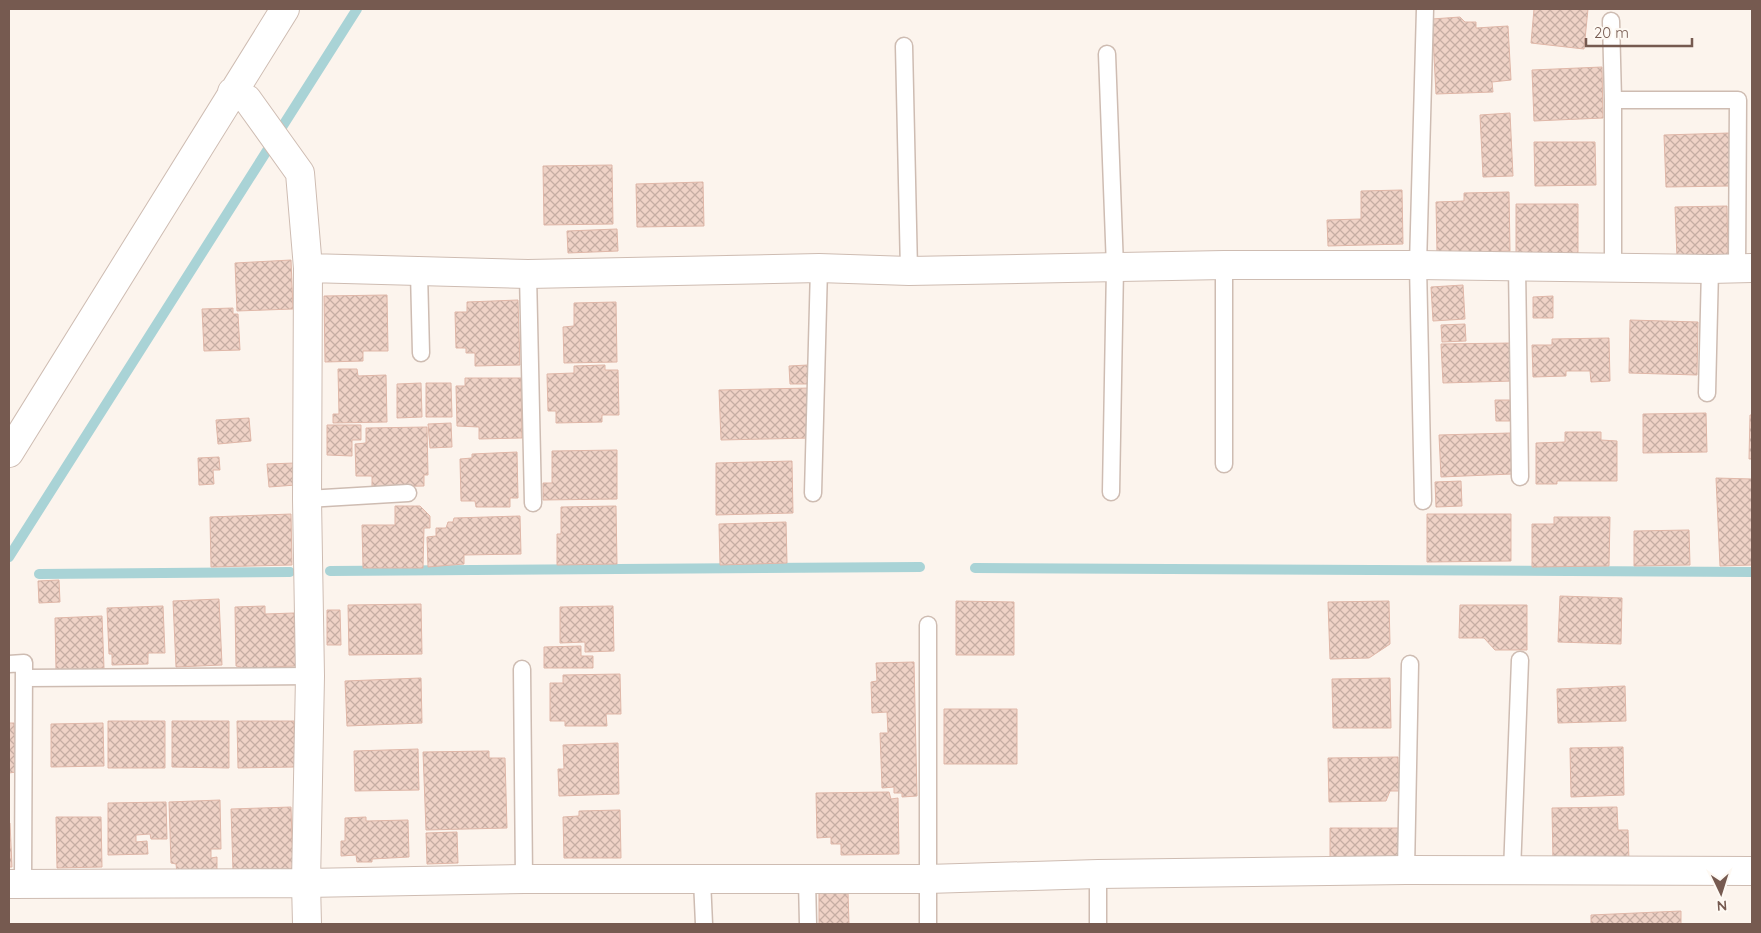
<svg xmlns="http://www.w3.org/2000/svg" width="1761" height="933" viewBox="0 0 1761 933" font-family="Quicksand,sans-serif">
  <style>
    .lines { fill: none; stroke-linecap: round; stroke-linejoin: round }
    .stream { stroke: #a9d3d6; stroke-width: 10 }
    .building { fill: url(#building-cross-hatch); stroke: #e0b7a8 }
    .lane-casing { stroke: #cebcb2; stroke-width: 19 }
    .street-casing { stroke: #cebcb2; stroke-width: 30 }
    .lane { stroke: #fff; stroke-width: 16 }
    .street { stroke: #fff; stroke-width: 28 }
  </style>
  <defs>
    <pattern id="building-cross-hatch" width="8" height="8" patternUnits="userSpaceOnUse" patternTransform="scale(1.25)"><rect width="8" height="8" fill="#efd2c6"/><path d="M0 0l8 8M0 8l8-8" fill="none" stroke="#c6ada3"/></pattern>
  </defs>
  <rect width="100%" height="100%" fill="#fcf4ed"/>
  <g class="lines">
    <!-- stream -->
    <path class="stream" d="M 9,557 L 357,9
      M 975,568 L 1752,572
      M 330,571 L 920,567
      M 39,574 L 290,572"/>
  </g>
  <!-- building -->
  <path class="building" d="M 1534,9 L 1588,9 L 1584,49 L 1531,43 Z
    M 1460,17 L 1465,22 L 1476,22 L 1476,28 L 1508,26 L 1511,80 L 1492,82 L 1493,92 L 1436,94 L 1432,19 Z
    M 1602,67 L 1603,118 L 1534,121 L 1532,70 Z
    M 1510,113 L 1513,176 L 1483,177 L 1480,115 Z
    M 1729,133 L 1730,186 L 1666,187 L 1664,135 Z
    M 1534,142 L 1595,142 L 1596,185 L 1535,186 Z
    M 612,165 L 613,224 L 544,225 L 543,166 Z
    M 703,182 L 704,226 L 637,227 L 636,184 Z
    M 1402,190 L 1403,244 L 1328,246 L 1327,220 L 1361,219 L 1361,191 Z
    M 1509,192 L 1510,251 L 1437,253 L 1436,202 L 1464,201 L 1464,193 Z
    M 1516,204 L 1578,204 L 1578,255 L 1516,254 Z
    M 1727,206 L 1728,256 L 1677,258 L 1675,207 Z
    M 617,229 L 618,251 L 568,253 L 567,231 Z
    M 291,260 L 293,309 L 237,311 L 235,263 Z
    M 1463,285 L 1465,319 L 1433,321 L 1431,287 Z
    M 387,295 L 388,351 L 363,351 L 363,361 L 325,362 L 324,296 Z
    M 1553,296 L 1553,318 L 1533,318 L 1533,297 Z
    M 518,300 L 520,365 L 475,366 L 475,353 L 466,353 L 466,348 L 456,348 L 455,312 L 467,312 L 467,302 Z
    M 616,302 L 617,362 L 564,363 L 563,327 L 574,326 L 574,303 Z
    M 233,308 L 233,314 L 238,314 L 240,350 L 204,351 L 202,309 Z
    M 1630,320 L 1698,322 L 1697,375 L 1629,373 Z
    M 1465,324 L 1466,341 L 1442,342 L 1441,325 Z
    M 1609,338 L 1610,381 L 1591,382 L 1590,371 L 1566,371 L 1566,376 L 1533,377 L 1532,345 L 1552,345 L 1552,339 Z
    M 1512,343 L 1513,381 L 1443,383 L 1441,344 Z
    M 605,365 L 605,370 L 618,370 L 619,415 L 602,415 L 602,422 L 556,423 L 556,411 L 548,411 L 547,374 L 574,373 L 574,366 Z
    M 808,365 L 809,384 L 790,384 L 789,366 Z
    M 338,369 L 357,369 L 358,376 L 386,375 L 387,422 L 333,423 L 333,414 L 339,414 Z
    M 465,378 L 521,378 L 522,438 L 479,439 L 479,427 L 457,426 L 456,386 L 465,386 Z
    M 421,383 L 422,417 L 397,418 L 397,384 Z
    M 426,383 L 451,383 L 452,417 L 426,417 Z
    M 810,388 L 811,438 L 721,440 L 719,390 Z
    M 1495,400 L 1510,400 L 1511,421 L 1496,421 Z
    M 1706,413 L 1707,452 L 1643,453 L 1643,414 Z
    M 1750,415 L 1752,415 L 1752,459 L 1749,459 Z
    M 249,418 L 251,441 L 218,444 L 216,420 Z
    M 451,423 L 452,447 L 430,448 L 428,424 Z
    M 327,425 L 361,425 L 361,440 L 352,440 L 352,456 L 327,455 Z
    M 427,427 L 428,475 L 424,475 L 424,486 L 372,487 L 372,476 L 356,476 L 355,444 L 366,443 L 366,428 Z
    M 1565,432 L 1601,432 L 1601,440 L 1617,441 L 1617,481 L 1557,481 L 1557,484 L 1536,484 L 1536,443 L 1565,442 Z
    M 1510,433 L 1512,474 L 1441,477 L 1439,435 Z
    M 617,450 L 617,499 L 543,500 L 543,483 L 552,483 L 552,451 Z
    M 517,452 L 518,498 L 510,498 L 510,507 L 476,507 L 475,501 L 461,501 L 460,459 L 472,458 L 472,454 Z
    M 219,457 L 220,470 L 213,470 L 214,484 L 199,485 L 198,458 Z
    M 792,461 L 793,513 L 716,515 L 716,463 Z
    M 295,463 L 296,485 L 269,487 L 267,464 Z
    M 1716,478 L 1752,479 L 1752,565 L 1720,566 Z
    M 1461,481 L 1462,506 L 1436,507 L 1435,482 Z
    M 395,506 L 420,506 L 430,516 L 430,528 L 424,528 L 423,568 L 363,568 L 362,525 L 395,525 Z
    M 616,506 L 617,564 L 557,565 L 557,534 L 561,534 L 561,507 Z
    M 291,514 L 292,565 L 211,567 L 210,517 Z
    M 1427,514 L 1511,514 L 1511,561 L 1427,562 Z
    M 520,516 L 521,554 L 464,555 L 464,564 L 428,567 L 427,537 L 436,536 L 436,528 L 446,528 L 448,522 L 453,522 L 454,518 Z
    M 1554,517 L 1610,517 L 1609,566 L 1532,567 L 1532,524 L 1554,524 Z
    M 786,522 L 787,563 L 720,565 L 719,524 Z
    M 1689,530 L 1690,565 L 1634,566 L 1634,531 Z
    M 59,580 L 60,602 L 39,603 L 38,581 Z
    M 1560,596 L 1622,598 L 1621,644 L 1558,642 Z
    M 219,599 L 222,665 L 176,667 L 173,601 Z
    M 956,601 L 1014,602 L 1014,655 L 956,655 Z
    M 1389,601 L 1390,644 L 1369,658 L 1330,659 L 1328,602 Z
    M 421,604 L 422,654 L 349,655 L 348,605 Z
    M 1460,605 L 1527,605 L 1527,650 L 1495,650 L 1484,638 L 1459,638 Z
    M 163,606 L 165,653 L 148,653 L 148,664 L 112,665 L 112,654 L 109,654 L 107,608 Z
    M 265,606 L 265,614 L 294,613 L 296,666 L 269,667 L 269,671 L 241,672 L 241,667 L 236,666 L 235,607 Z
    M 613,606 L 614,651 L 585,652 L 585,642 L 560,643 L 560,607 Z
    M 327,610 L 340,610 L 341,645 L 327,645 Z
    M 102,616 L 104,668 L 56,670 L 55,618 Z
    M 581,646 L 581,656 L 593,656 L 593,668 L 544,668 L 544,647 Z
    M 914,662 L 917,796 L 902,797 L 902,793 L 894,793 L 894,787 L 882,788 L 880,733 L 888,733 L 887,712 L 872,713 L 871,682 L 877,681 L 876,663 Z
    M 620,674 L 621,714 L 606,714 L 607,726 L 565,726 L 565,721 L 550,721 L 550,683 L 563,683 L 563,675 Z
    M 421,678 L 422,723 L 347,726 L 345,681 Z
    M 1390,678 L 1391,728 L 1333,728 L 1332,679 Z
    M 1625,686 L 1626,721 L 1558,723 L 1557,689 Z
    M 944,709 L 1017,709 L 1017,764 L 944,764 Z
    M 108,721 L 165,721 L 165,768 L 108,768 Z
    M 172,721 L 229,721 L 229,768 L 172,767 Z
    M 237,721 L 294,721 L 295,767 L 238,768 Z
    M 9,723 L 14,723 L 16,772 L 9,773 Z
    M 103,723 L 104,766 L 51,767 L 51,724 Z
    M 618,743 L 619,794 L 559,796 L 558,769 L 564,769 L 563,745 Z
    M 1623,747 L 1624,795 L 1571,797 L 1570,748 Z
    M 418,749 L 419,790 L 355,791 L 354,751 Z
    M 489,751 L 489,758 L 505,758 L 507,828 L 426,830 L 423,752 Z
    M 1398,757 L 1399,791 L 1390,791 L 1386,801 L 1329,802 L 1328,758 Z
    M 889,792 L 891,799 L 898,798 L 899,854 L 841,855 L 841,844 L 831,844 L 831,837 L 817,838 L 816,793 Z
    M 220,800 L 221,849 L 211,849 L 211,858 L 217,857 L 217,872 L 177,873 L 176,864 L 171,863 L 169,802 Z
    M 166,802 L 167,839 L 151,839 L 150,834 L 136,835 L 136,842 L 147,841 L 148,854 L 108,855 L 108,803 Z
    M 291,807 L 293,870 L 233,871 L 231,809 Z
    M 1617,807 L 1618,830 L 1628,830 L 1629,861 L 1553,863 L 1552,808 Z
    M 620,810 L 621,858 L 564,858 L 563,817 L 579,816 L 579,811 Z
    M 56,817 L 101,817 L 102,867 L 57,868 Z
    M 366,817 L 366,821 L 408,820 L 409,857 L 372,859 L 372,862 L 357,862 L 356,855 L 341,856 L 341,841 L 345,841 L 345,818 Z
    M 9,823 L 10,823 L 12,867 L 9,867 Z
    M 1330,828 L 1399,828 L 1399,864 L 1330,863 Z
    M 457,832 L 458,863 L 427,864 L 426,833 Z
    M 819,892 L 848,892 L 849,924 L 819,924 Z
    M 1681,911 L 1681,924 L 1591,924 L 1591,915 Z"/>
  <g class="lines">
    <defs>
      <path id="lane" d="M 1611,21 L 1613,100
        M 904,46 L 909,271
        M 1107,54 L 1115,267 L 1111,492
        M 1517,266 L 1520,477
        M 1613,266 L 1613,100 L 1738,100 L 1737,269
        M 419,272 L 421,353
        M 528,274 L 533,503
        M 1707,393 L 1710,269
        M 1224,464 L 1224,265
        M 813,493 L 819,268
        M 307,499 L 408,493
        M 1423,501 L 1418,265 L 1425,9
        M 9,664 L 24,663 L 23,884
        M 522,669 L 524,879
        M 25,678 L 310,676
        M 1406,870 L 1410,664
        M 1512,872 L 1520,660
        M 1098,874 L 1098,924
        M 702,880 L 704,924
        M 807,880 L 808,924
        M 928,924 L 928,625"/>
      <path id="street" d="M 232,92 L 247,99 L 300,173 L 308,268 L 307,499 L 310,676 L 306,883 L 307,924
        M 308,268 L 528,274 L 819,268 L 909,271 L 1224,265 L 1418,265 L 1710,269 L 1752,268
        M 9,453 L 285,9
        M 9,884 L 306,883 L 524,879 L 927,879 L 1098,874 L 1406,870 L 1752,871"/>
    </defs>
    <!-- lane casing -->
    <use href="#lane" class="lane-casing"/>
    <!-- street casing -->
    <use href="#street" class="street-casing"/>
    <!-- lane -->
    <use href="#lane" class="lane"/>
    <!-- street -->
    <use href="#street" class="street"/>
  </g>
  <!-- border -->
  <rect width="1761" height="933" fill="none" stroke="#765a50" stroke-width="20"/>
  <!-- north arrow -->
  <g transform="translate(1721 893) rotate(176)" stroke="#fef9f3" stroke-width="4" paint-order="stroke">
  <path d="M0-4L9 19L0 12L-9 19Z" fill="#765a50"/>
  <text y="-8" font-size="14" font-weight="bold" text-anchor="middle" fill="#765a50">N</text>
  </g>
  <!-- scale -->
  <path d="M1586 38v8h106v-8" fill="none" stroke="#765a50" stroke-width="2.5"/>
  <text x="1594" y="38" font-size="15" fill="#765a50" stroke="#fef9f3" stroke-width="4" paint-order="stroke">20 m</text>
</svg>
